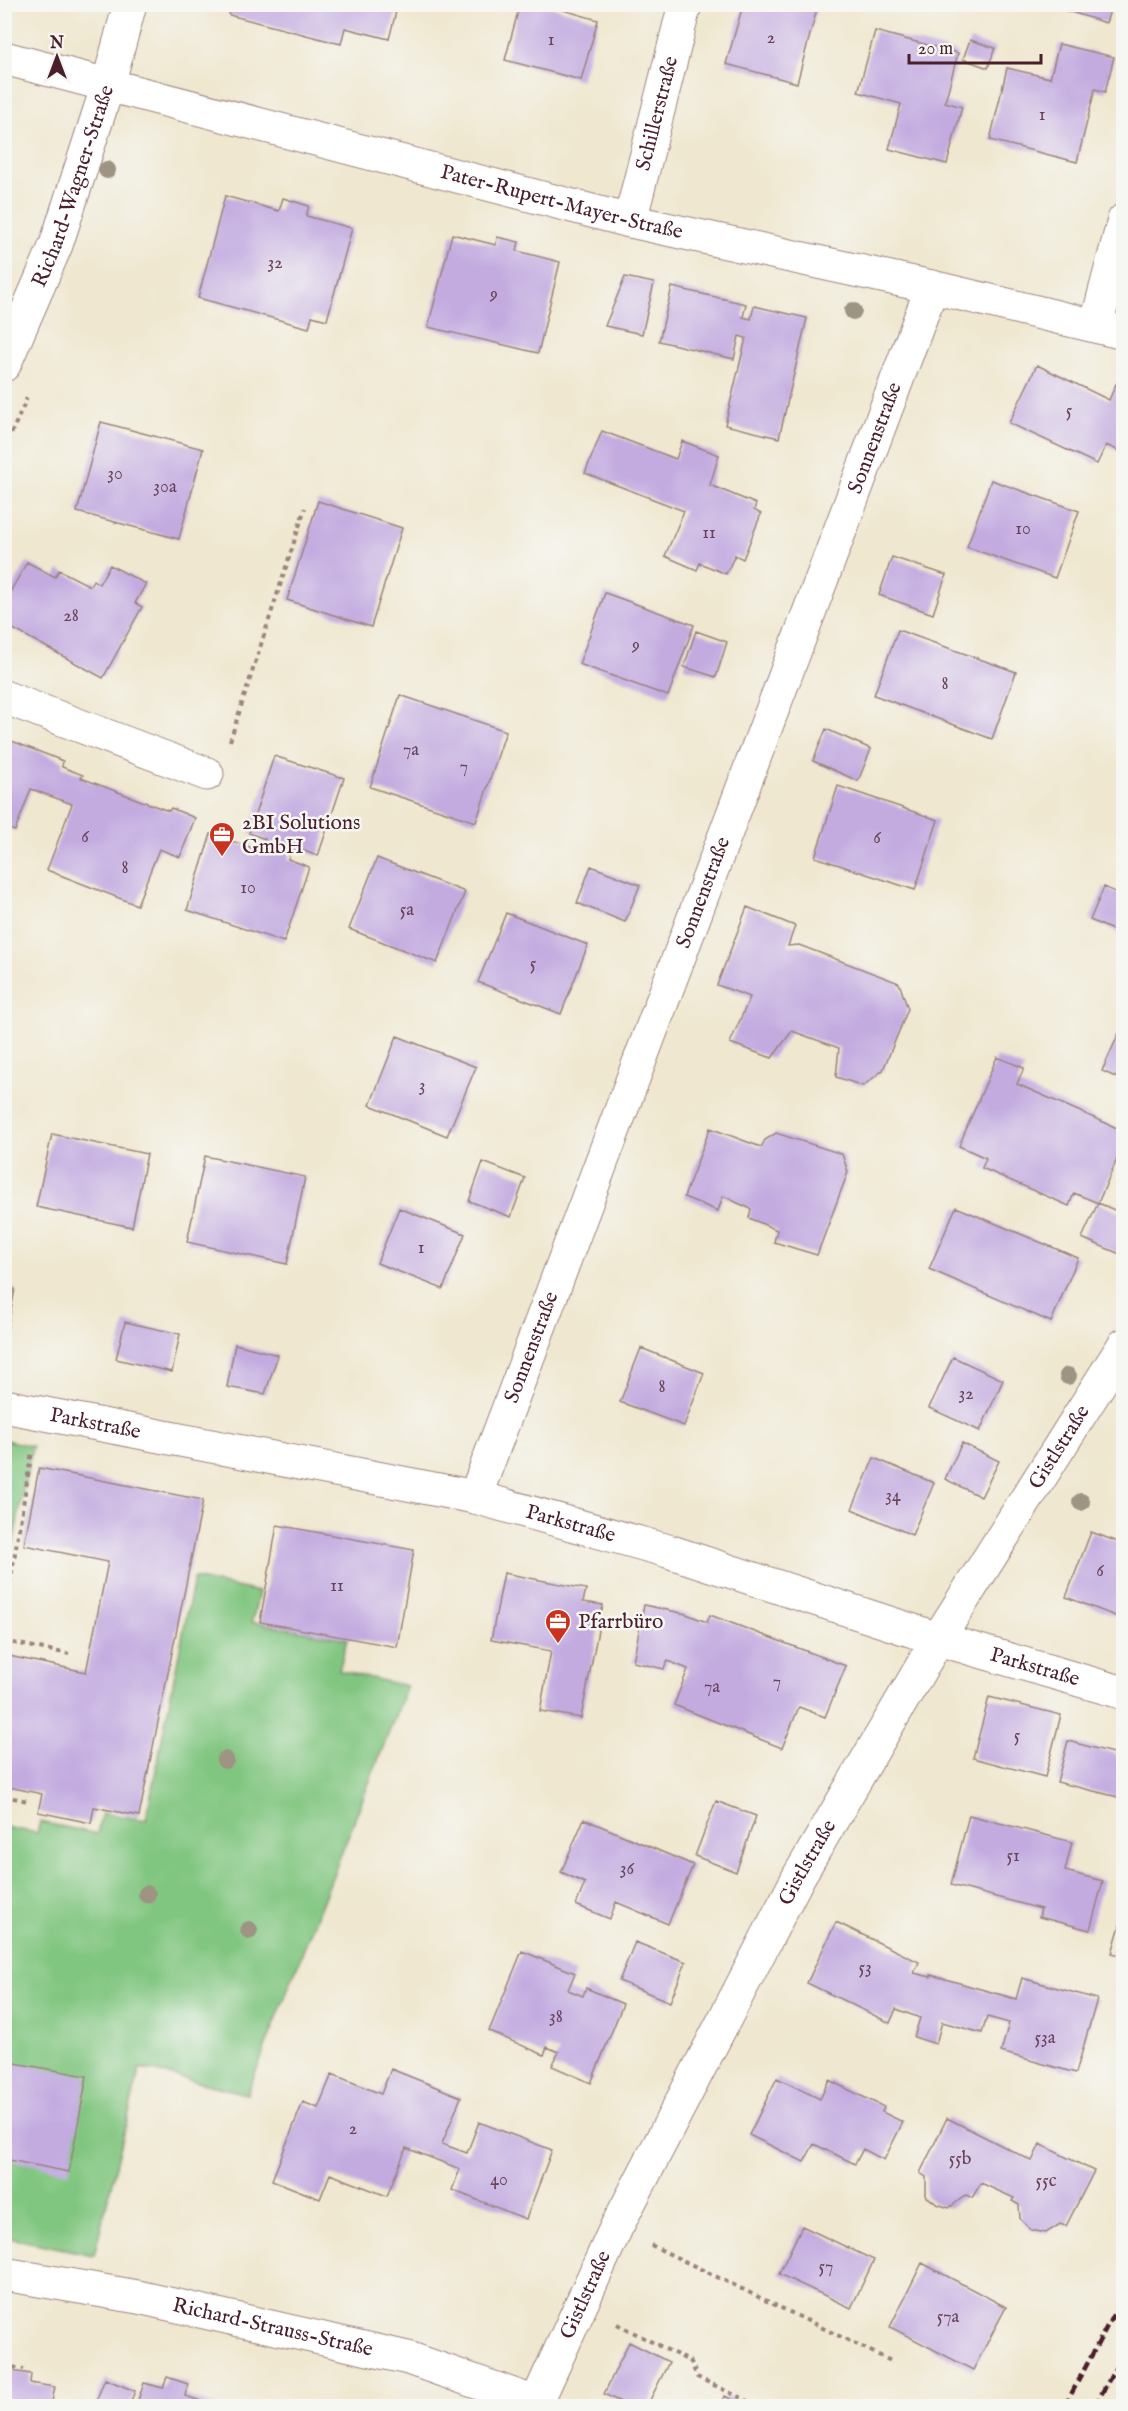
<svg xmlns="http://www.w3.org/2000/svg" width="1128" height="2411" viewBox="0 0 1128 2411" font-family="'IM FELL English',serif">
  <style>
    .green { fill: #81c680; stroke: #667256; stroke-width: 1.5 }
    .building { fill: #c3abe0 }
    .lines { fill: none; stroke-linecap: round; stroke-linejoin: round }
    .minor-casing { stroke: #9c837d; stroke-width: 35 }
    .path { stroke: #9c837d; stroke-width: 4; stroke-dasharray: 4.5 4.5; stroke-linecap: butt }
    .minor { stroke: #fff; stroke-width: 33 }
    .rail { stroke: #4a1f2b; stroke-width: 4.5; stroke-dasharray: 9 4.5; stroke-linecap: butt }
    .tree { fill: #9d9483 }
    .labels { text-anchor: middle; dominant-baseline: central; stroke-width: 5; stroke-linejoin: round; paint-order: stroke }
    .number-label { font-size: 18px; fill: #684258 }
    .street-label { font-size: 21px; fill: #4a1f2b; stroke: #f6f6f2 }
    .poi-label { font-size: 21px; fill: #4a1f2b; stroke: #f6f6f2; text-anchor: start }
  </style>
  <rect width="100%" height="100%" fill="#f6f6f2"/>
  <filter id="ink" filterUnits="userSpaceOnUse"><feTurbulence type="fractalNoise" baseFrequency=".0167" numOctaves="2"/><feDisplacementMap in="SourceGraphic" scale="12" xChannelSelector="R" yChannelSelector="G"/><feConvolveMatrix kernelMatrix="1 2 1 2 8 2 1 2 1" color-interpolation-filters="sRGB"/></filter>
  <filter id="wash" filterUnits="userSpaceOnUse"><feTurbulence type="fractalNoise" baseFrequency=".008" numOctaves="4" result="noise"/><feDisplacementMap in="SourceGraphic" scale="24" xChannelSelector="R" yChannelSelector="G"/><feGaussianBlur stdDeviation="1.35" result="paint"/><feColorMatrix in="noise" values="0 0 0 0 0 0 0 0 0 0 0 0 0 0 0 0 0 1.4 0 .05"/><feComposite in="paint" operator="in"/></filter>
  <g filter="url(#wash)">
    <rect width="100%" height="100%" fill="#efe7cf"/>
    <!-- green -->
    <path class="green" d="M 5,1440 L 32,1446 L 5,1585 L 4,1440 Z
      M 194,1578 L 259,1592 L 252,1622 L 347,1639 L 339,1671 L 407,1686 L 247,2094 L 140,2068 L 94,2255 L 5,2237 L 4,1827 L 37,1833 L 40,1822 L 97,1834 L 102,1813 L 146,1820 Z"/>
    <g id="blocks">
      <!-- building -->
      <path class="building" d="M 231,4 L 398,4 L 389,39 L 345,28 L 341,44 L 229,15 Z
        M 520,4 L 550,4 L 549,6 L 598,20 L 581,80 L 505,60 Z
        M 1046,4 L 1112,4 L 1106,23 Z
        M 743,5 L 818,5 L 797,83 L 726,64 Z
        M 875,31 L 958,53 L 945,102 L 962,107 L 947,164 L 889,149 L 901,104 L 858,92 Z
        M 970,40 L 995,48 L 988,68 L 963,59 Z
        M 1059,44 L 1114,57 L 1105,92 L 1095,89 L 1077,162 L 990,140 L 1007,68 L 1050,78 Z
        M 225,196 L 279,211 L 283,198 L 309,206 L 306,216 L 352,228 L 327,320 L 312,316 L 309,328 L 198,298 Z
        M 452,234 L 496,245 L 497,237 L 519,242 L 517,251 L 560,262 L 538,353 L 428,327 Z
        M 625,277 L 654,283 L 642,334 L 605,326 Z
        M 672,287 L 746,304 L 743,317 L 751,319 L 754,306 L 807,318 L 779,438 L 725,425 L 746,338 L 739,336 L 734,359 L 659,341 Z
        M 1037,365 L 1109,400 L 1116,384 L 1124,388 L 1124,453 L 1106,445 L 1097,464 L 1009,423 Z
        M 101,422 L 203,449 L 179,539 L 77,512 Z
        M 602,431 L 676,459 L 682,441 L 719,455 L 710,485 L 756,504 L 754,510 L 761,514 L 743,559 L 735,555 L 726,574 L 700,563 L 697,570 L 665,556 L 684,511 L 585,473 Z
        M 991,480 L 1079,511 L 1055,578 L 967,547 Z
        M 318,501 L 402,528 L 371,627 L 287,600 Z
        M 892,557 L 946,575 L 933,614 L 879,595 Z
        M 27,562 L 55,577 L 59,570 L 90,586 L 93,580 L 99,584 L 110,565 L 146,584 L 135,603 L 142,607 L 103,678 L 4,624 L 4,603 Z
        M 605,593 L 694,625 L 668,696 L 579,664 Z
        M 898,630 L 1016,672 L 992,739 L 874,695 Z
        M 696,631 L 727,642 L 716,677 L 684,667 Z
        M 400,695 L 506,731 L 476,822 L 370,787 Z
        M 826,729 L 871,749 L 858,781 L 813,761 Z
        M 4,738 L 63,761 L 62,767 L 83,775 L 81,778 L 155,806 L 169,811 L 171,808 L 195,818 L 180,857 L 159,849 L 137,905 L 47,870 L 72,804 L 31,789 L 15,831 L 4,827 Z
        M 274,756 L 344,778 L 318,856 L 292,847 L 288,859 L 309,867 L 284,942 L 187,910 L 211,834 L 261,851 L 265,839 L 249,833 Z
        M 838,786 L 938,820 L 915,890 L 815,857 Z
        M 377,858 L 465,892 L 437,963 L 349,929 Z
        M 591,866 L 640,885 L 625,922 L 577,903 Z
        M 1104,887 L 1124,896 L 1124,935 L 1090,920 Z
        M 747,907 L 795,926 L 788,946 L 799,945 L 899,983 L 908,1009 L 883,1070 L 863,1086 L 836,1077 L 839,1048 L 792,1031 L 772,1058 L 730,1043 L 750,997 L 717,985 Z
        M 506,913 L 588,945 L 561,1014 L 478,982 Z
        M 1124,1022 L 1124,1081 L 1102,1071 Z
        M 397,1036 L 476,1067 L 447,1136 L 370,1105 Z
        M 997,1057 L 1024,1068 L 1017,1084 L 1124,1131 L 1124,1143 L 1098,1203 L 1074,1193 L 1069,1206 L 982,1168 L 986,1158 L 959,1146 Z
        M 710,1128 L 761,1147 L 765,1140 L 776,1133 L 842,1154 L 848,1172 L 817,1255 L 774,1242 L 777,1230 L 749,1218 L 751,1209 L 723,1196 L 718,1211 L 684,1197 Z
        M 52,1134 L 147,1154 L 132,1227 L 36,1207 Z
        M 205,1156 L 305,1177 L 287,1264 L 187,1242 Z
        M 483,1162 L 525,1178 L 511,1217 L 469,1201 Z
        M 1098,1203 L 1124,1214 L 1122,1255 L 1082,1238 Z
        M 956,1207 L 1078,1258 L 1051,1322 L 929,1269 Z
        M 399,1208 L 465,1234 L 443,1289 L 377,1263 Z
        M 5,1287 L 15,1289 L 6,1336 L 5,1336 Z
        M 125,1322 L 180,1334 L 172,1372 L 116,1359 Z
        M 235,1344 L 278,1355 L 265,1394 L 227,1387 Z
        M 641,1348 L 704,1373 L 684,1426 L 620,1402 Z
        M 953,1357 L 1003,1380 L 980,1431 L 929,1408 Z
        M 962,1443 L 999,1461 L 981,1497 L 945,1479 Z
        M 874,1458 L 934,1483 L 912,1535 L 852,1509 Z
        M 39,1468 L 203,1500 L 139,1816 L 94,1807 L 91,1823 L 38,1812 L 42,1794 L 4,1786 L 4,1655 L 86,1672 L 108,1562 L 24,1545 Z
        M 277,1525 L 414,1550 L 397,1647 L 260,1622 Z
        M 1091,1532 L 1124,1544 L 1123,1619 L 1066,1597 Z
        M 504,1573 L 586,1589 L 583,1602 L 603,1605 L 581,1718 L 540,1711 L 551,1651 L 491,1640 Z
        M 644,1605 L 686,1614 L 707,1622 L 710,1615 L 846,1666 L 825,1717 L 799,1707 L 782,1748 L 674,1705 L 688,1669 L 668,1661 L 664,1669 L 633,1662 Z
        M 989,1697 L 1061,1715 L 1045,1777 L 973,1758 Z
        M 1068,1741 L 1124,1756 L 1124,1776 L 1118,1797 L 1057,1782 Z
        M 716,1801 L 756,1816 L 736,1872 L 695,1856 Z
        M 969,1815 L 1072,1842 L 1065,1871 L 1103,1881 L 1090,1930 L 1039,1917 L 1041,1909 L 951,1885 Z
        M 584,1819 L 693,1865 L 668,1924 L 616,1902 L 610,1919 L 576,1905 L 585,1883 L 561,1872 Z
        M 1123,1915 L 1124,1915 L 1124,1956 L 1112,1953 Z
        M 836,1922 L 919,1962 L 914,1973 L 931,1977 L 931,1975 L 1016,1999 L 1022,1978 L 1097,1999 L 1076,2073 L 1001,2052 L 1009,2023 L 987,2017 L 982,2033 L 942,2022 L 936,2044 L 914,2037 L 920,2018 L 896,2009 L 890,2023 L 807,1983 Z
        M 635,1942 L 686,1962 L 670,2002 L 619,1981 Z
        M 522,1951 L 575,1973 L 568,1990 L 583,1996 L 586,1988 L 623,2004 L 591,2083 L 552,2066 L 559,2052 L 547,2047 L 544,2055 L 489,2031 Z
        M 4,2061 L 87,2076 L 69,2172 L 4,2159 Z
        M 391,2069 L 461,2097 L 442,2144 L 467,2153 L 479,2122 L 552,2150 L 526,2219 L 452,2190 L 460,2169 L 406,2148 L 387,2196 L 330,2174 L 320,2199 L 272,2180 L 303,2102 L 318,2108 L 332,2074 L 381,2094 Z
        M 777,2078 L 820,2099 L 829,2080 L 884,2107 L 882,2112 L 903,2122 L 884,2160 L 863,2149 L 855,2164 L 814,2144 L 804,2162 L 749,2135 Z
        M 947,2118 L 1032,2161 L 1040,2144 L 1094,2171 L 1066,2226 L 1060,2224 L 1046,2233 L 1031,2230 L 1020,2219 L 1019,2205 L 1012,2201 L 1014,2198 L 981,2183 L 972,2198 L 966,2195 L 949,2208 L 937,2204 L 926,2196 L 926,2177 L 920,2173 Z
        M 802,2226 L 874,2260 L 851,2308 L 779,2274 Z
        M 922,2263 L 1006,2307 L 973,2370 L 890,2327 Z
        M 629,2342 L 669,2362 L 647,2406 L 629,2406 L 604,2394 Z
        M 4,2370 L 31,2374 L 30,2383 L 55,2387 L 51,2406 L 4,2406 Z
        M 167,2377 L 188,2384 L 185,2396 L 217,2406 L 136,2406 L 144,2383 L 163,2388 Z
        M 105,2379 L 135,2391 L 129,2406 L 94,2406 Z
        M 725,2396 L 744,2406 L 720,2406 Z"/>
    </g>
  </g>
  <g filter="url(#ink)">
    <use href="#blocks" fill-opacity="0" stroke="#9c837d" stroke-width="1.5"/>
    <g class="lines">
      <defs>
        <g id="minor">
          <path id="s1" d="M 4,58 L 630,221 L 932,287 L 1124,333"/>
          <path id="s2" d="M 630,221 L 685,4"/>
          <path d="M 1096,326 L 1124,220"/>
          <path id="s3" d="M 4,365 L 56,245 L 108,85 L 130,4"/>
          <path d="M 4,697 L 207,774"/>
          <path id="s4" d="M 4,1406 L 475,1497 L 668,1551 L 938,1639 L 1124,1693"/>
          <path id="s5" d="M 475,1497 L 932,287"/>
          <path id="s6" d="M 4,2274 L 138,2297 L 408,2358 L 536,2403"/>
          <path id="s7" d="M 535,2406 L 616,2228 L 799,1876 L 938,1639 L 1124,1345"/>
        </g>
      </defs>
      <!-- minor casing -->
      <use href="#minor" class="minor-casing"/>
      <!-- path -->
      <path class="path" d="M 4,450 L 27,398
        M 230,741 L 305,508
        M 4,1619 L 32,1451
        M 4,1641 L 69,1654
        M 4,1796 L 28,1801
        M 651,2245 L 893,2362
        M 617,2324 L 691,2362 L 697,2377 L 758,2406
        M 4,2366 L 24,2369"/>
      <!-- minor -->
      <use href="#minor" class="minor"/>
      <!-- rail -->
      <path class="rail" d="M 1065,2406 L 1124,2294
        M 1095,2406 L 1124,2352"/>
    </g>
    <!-- trees -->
    <g class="tree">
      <circle cx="107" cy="170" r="9"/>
      <circle cx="853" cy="311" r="9"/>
      <circle cx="1068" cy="1376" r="9"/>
      <circle cx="1081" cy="1502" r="9"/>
      <circle cx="225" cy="1760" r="9"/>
      <circle cx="147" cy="1894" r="9"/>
      <circle cx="249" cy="1930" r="9"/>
    </g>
  </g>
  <!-- icons -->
  <defs>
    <symbol id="office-pin" viewBox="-11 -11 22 30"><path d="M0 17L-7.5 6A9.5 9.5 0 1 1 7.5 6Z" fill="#c8321e" stroke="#f6f6f2"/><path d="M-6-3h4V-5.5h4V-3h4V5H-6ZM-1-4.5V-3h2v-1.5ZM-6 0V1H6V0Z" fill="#fff"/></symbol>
  </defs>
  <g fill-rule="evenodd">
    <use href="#office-pin" x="207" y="820" width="30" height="40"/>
    <use href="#office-pin" x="543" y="1607" width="30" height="40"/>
  </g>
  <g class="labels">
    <!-- number labels -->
    <g class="number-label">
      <text x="771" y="38">2</text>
      <text x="551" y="40">1</text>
      <text x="1042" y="115">1</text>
      <text x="275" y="263">32</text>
      <text x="494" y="294">9</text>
      <text x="1069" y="411">5</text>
      <text x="115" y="474">30</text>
      <text x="165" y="487">30a</text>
      <text x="1023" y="529">10</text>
      <text x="709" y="533">11</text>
      <text x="71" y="616">28</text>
      <text x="636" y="645">9</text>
      <text x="945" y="684">8</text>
      <text x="411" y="750">7a</text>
      <text x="464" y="767">7</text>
      <text x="85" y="837">6</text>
      <text x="877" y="838">6</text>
      <text x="125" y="868">8</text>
      <text x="248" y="888">10</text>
      <text x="407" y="910">5a</text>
      <text x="533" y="964">5</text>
      <text x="422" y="1086">3</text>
      <text x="421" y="1248">1</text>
      <text x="662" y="1387">8</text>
      <text x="966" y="1394">32</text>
      <text x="893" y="1496">34</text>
      <text x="1100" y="1571">6</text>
      <text x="337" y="1586">11</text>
      <text x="777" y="1682">7</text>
      <text x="712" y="1687">7a</text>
      <text x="1017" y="1736">5</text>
      <text x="1013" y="1856">51</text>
      <text x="627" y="1869">36</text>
      <text x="865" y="1968">53</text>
      <text x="556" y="2017">38</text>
      <text x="1045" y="2038">53a</text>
      <text x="353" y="2129">2</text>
      <text x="960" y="2159">55b</text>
      <text x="499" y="2180">40</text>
      <text x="1046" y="2181">55c</text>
      <text x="826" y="2267">57</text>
      <text x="948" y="2317">57a</text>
    </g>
    <!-- street labels -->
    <g class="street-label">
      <text stroke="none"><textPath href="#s2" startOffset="111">Schillerstraße</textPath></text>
      <text stroke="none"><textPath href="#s3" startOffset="192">Richard-Wagner-Straße</textPath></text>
      <text stroke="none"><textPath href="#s1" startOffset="576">Pater-Rupert-Mayer-Straße</textPath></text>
      <text stroke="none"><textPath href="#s5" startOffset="1132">Sonnenstraße</textPath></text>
      <text stroke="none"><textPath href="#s5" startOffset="646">Sonnenstraße</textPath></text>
      <text stroke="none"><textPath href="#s5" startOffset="160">Sonnenstraße</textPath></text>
      <text stroke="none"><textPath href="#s4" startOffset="93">Parkstraße</textPath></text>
      <text stroke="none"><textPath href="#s7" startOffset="1094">Gistlstraße</textPath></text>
      <text stroke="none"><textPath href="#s4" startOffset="579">Parkstraße</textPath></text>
      <text stroke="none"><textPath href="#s4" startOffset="1065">Parkstraße</textPath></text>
      <text stroke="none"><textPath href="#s7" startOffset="608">Gistlstraße</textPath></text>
      <text stroke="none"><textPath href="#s7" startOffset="122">Gistlstraße</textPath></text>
      <text stroke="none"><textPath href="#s6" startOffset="274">Richard-Strauss-Straße</textPath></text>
    </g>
    <!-- poi labels -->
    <g class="poi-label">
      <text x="242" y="823">2BI Solutions<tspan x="242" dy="24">GmbH</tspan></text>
      <text x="578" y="1622">Pfarrbüro</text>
    </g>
  </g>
  <!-- margin -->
  <rect width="1128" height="2411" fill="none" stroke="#f6f6f2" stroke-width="24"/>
  <!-- north arrow -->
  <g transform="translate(57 57)" stroke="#f6f6f2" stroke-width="4.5" paint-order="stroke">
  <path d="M0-4.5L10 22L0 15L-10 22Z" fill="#4a1f2b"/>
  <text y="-9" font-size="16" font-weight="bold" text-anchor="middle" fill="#4a1f2b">N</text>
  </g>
  <!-- scale -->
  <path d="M909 54v9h132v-9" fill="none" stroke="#4a1f2b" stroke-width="3"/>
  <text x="918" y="54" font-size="18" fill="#4a1f2b" stroke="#f6f6f2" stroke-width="4.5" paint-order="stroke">20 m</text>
</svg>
